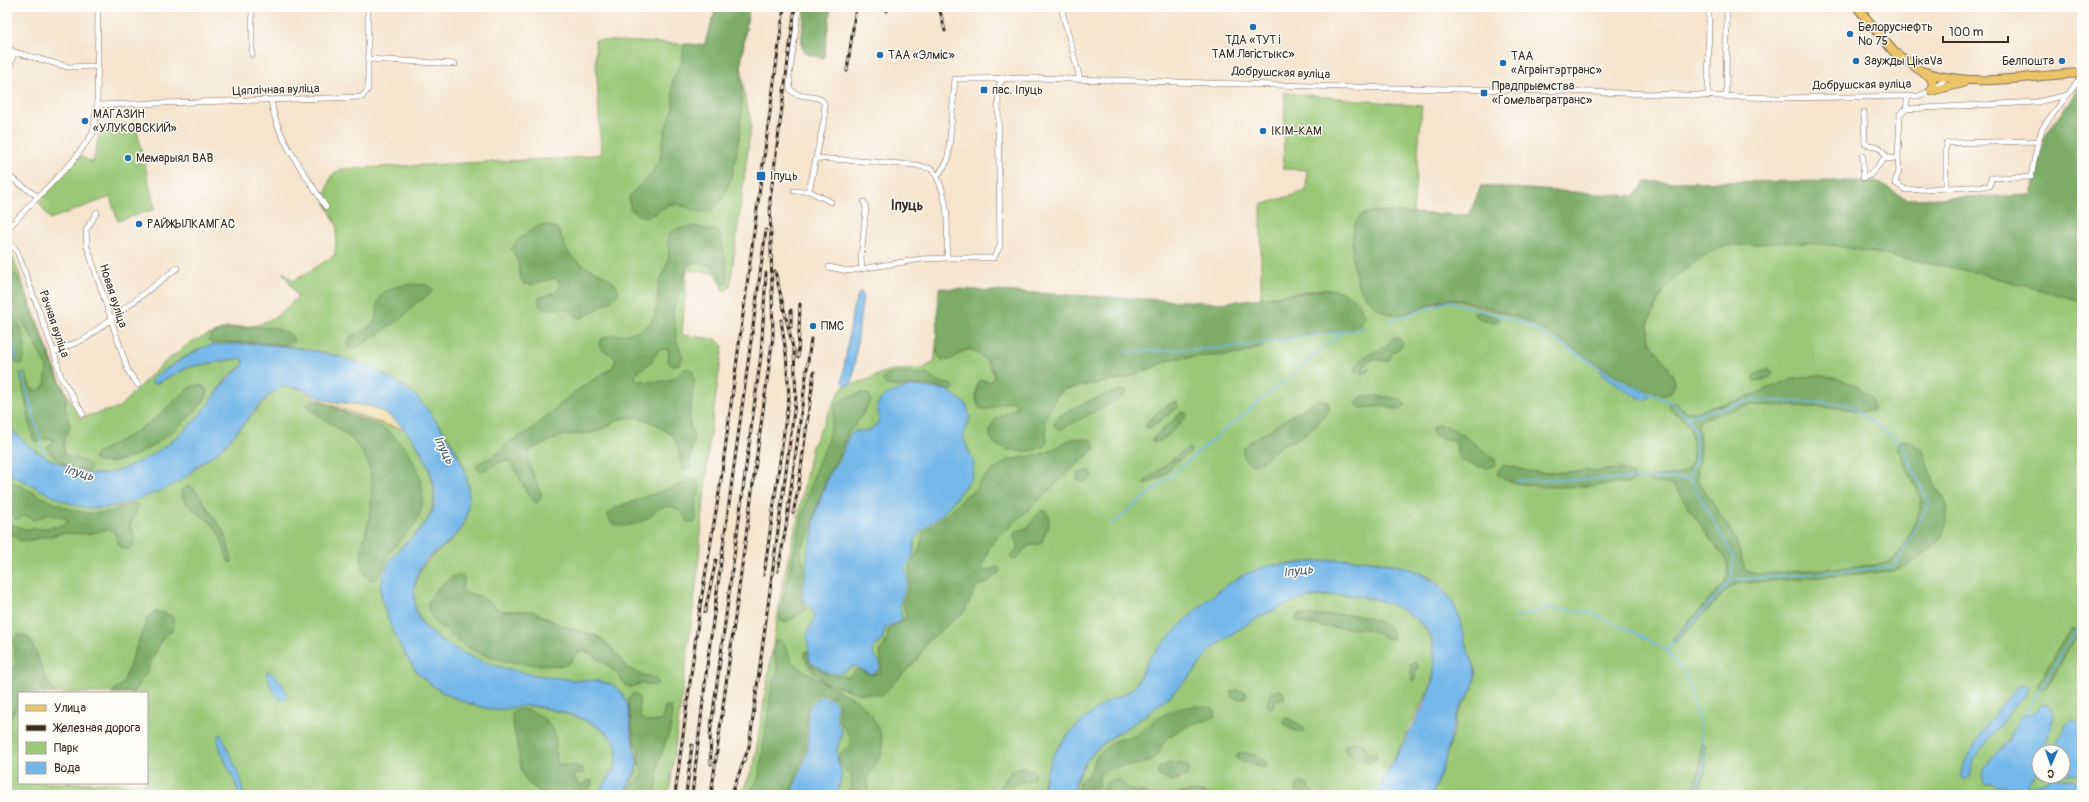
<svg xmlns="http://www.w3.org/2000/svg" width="2089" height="802" viewBox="0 0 2089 802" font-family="Pangolin,sans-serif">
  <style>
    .green { fill: #9ac877; stroke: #6a794a; fill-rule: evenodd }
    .forest { fill: #7bac68; stroke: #5b6b43 }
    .sand { fill: #eeda9e; stroke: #94825e }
    .water { fill: #74b7e9; stroke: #587084 }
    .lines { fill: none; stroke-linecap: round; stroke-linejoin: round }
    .stream { stroke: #74b7e9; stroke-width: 1.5 }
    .street-casing { stroke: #7c6b5c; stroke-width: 6 }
    .primary-casing { stroke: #7c6b5c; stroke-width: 10 }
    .street { stroke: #fff; stroke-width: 5 }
    .primary { stroke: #edc569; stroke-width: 8 }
    .rail-casing { stroke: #3b2a1e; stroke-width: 3 }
    .rail { stroke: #fdfcf7; stroke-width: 1.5; stroke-dasharray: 4.5; stroke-linecap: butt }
    .poi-dot { fill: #1f6fb2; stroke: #fdfcf7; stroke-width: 1.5 }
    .labels { text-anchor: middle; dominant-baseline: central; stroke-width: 3; stroke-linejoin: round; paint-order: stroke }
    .poi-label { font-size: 12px; fill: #3b2a1e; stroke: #fdfcf7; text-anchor: start }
    .street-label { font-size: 12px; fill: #3b2a1e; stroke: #fdfcf7 }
    .water-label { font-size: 13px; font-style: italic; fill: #4f5b65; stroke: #fdfcf7 }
    .quarter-label { font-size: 14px; font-weight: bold; fill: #3b2a1e; stroke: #fdfcf7 }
  </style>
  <rect width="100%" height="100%" fill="#fdfcf7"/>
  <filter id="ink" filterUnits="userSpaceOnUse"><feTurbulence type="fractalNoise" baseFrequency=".025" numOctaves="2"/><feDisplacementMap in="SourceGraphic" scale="8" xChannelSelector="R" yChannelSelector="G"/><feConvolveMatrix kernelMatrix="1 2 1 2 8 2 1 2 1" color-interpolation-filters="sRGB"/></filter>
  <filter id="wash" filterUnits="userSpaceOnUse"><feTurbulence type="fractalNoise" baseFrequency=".012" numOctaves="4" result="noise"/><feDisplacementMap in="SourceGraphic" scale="16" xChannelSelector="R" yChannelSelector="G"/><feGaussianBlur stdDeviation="0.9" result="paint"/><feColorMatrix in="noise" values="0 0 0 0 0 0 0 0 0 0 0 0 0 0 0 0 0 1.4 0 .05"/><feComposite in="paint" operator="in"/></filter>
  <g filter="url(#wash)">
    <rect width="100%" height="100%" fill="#f6e4ce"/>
    <!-- green -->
    <path class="green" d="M 717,7 L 749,7 L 741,65 L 746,106 L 750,115 L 751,126 L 730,287 L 723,292 L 716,273 L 687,270 L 682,335 L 716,339 L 723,346 L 709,443 L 697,578 L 669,795 L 622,795 L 635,776 L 638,761 L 627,707 L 614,686 C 597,678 580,682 562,679 C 519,673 475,666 440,639 C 434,634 427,630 423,624 C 417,616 414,606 414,596 C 416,546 460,553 467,513 C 473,483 462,458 446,434 C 436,420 425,405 412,393 C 371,358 300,344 247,344 C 212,344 202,346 172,365 C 165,370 157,374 151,381 L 155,384 L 189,367 L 240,358 L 244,361 L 244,364 C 239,369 232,372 227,378 C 216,391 208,406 196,419 C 172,445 120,484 83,472 C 66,466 47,460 33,449 C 23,442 18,433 7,429 L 7,261 L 12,255 L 58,376 L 79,418 L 118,408 L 159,367 L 191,342 L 226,328 L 258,325 L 274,318 L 298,297 L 283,272 L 294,281 L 335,255 L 337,226 L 326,204 L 327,188 L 331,176 L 342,169 L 569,158 L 601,154 L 595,40 L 704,45 Z
      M 1285,93 L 1422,106 L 1413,213 L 1370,212 L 1353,238 L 1352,260 L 1358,284 L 1372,303 L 1398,315 L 1450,299 L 1462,301 L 1521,319 L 1535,325 L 1628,382 L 1661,395 L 1670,393 L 1675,386 L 1672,373 L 1650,341 L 1648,326 L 1650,318 L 1666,287 L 1679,274 L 1708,253 L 1726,246 L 1788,242 L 1833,245 L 1970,271 L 2082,301 L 2082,795 L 1432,795 L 1454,732 L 1457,715 L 1469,694 L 1475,678 L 1475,667 L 1467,652 L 1456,609 L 1436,581 L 1421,573 L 1390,563 L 1349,559 L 1274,565 L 1214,596 L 1177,629 L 1150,657 L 1133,688 L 1097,710 L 1065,738 L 1055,752 L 1043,783 L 1044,795 L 741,795 L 754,765 L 783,581 L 798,517 L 812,446 L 842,387 L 864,381 L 889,370 L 922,369 L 934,362 L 936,347 L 938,354 L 942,360 L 970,349 L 985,359 L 994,374 L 993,380 L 989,382 L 984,380 L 976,388 L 977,403 L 987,409 L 1011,401 L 1017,403 L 1017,407 L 993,442 C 1002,450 1023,453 1034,450 C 1039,448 1044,443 1047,440 L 1045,419 L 1056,396 L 1065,389 L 1126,378 L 1175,358 L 1229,355 L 1249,352 L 1269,342 L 1349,330 L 1362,323 L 1364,313 L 1354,299 L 1323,289 L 1261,298 L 1261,205 L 1306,191 L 1307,170 L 1283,169 ZM 2039,752 L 2063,752 L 2063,776 L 2039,776 Z
      M 100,130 L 137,130 L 155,209 L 118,221 L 110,197 L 50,219 L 39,202 L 80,156 L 93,163 Z
      M 283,387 C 302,386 308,394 323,402 C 340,411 386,427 405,429 C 426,456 449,499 420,529 C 403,547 380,564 381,591 C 381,604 388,617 393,629 C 401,646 408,664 422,677 C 441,695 466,704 490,709 C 503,711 516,705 529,706 C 552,708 613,723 617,750 C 620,766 605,784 595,795 L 7,795 L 7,473 L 72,504 L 91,508 L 116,506 L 178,482 L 185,477 L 223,447 L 269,396 L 276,390 ZM 19,693 L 147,693 L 147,783 L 19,783 Z
      M 1347,595 C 1402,599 1450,626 1430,688 L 1383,780 L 1378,795 L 1076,795 C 1072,783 1083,766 1090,757 C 1108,735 1137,724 1158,706 C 1170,695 1183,684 1193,673 C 1200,666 1204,658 1210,651 C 1229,634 1253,620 1276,609 C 1298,598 1323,595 1347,595 Z"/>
    <!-- forest -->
    <path class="forest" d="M 717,7 L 749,7 C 746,26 742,45 741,64 C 740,75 743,86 742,97 C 742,124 735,194 713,209 C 699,218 689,205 676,204 C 664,204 659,213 649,217 L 637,215 L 630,208 L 629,198 L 633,192 L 650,176 L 660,159 L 665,130 L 673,110 L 672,81 L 681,65 L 684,44 L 704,45 Z
      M 805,7 L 831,7 L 824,58 C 813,56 803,56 801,43 Z
      M 2082,83 L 2082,301 L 1970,271 L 1833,245 L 1788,242 L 1726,246 L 1708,253 L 1679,274 L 1666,287 L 1650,318 L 1648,326 L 1650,341 L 1672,373 L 1675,382 L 1670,393 C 1646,403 1560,338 1534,325 C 1519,317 1467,299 1451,299 C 1427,300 1402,325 1379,309 C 1357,294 1352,270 1352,245 C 1353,237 1352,226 1358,219 C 1362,213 1370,212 1377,212 L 1469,215 L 1481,186 L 1634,196 L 1646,182 L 1876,181 L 1907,199 L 2031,195 L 2045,136 Z
      M 544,225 L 557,228 C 563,236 564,248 571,256 C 584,271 608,270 618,289 L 618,294 L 611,301 L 582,318 C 574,318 573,311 565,309 C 557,307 548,311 540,307 L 538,298 L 556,292 L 560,288 L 560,282 L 554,278 L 531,285 L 524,284 L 520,278 L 518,261 L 512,250 C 513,241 534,226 544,225 Z
      M 697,226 L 708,230 L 716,230 C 723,235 729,275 727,283 L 723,285 C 721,281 721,276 718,273 C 710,263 696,259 686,267 L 681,292 L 675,303 L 673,312 L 677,342 L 683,357 L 679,364 L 672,366 L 668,362 L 669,351 L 666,349 L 659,350 L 650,363 L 636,373 L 635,377 C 640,384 664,382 672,379 C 678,377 680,372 684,369 L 690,369 L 693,372 L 694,381 L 689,421 L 694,438 L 689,468 L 685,470 L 682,468 L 678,447 L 673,436 L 654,423 L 636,417 L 623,418 L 596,432 L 562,436 L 530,450 L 527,459 L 542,496 L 537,503 C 526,500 519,471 510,462 C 497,458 490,472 478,470 L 476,467 L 477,464 L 494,456 L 510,442 L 529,431 L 576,391 L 612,368 L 616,360 L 612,355 L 600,348 L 599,342 C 605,330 637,340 651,322 C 660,310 656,296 659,283 C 662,274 667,266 669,257 C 670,249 666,243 668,235 L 676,229 Z
      M 7,271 L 16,275 L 22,286 L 57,377 L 67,396 L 65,407 L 70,427 L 64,440 L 64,453 C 72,461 86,457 91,468 L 89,471 C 75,471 52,461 47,447 L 53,442 L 53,439 L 45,439 L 37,442 L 33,439 L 20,373 L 25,373 L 31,388 L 38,391 L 45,385 L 47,367 L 7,291 Z
      M 412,284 L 427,285 L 433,290 L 429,295 L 416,303 L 402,318 L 360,346 L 356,349 L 348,348 L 346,342 C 351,333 364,333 371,325 C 376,320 377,314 377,308 C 378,288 396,287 412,284 Z
      M 939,288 L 1222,303 L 1331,289 C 1345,292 1362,300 1365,317 L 1359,326 L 1350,330 L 1277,340 L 1240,354 L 1175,358 L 1126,378 L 1065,389 L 1056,396 L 1045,419 L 1047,440 L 1045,446 C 1026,457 972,450 996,419 L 1015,409 L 1017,405 L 1016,402 C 1003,398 992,413 979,408 L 976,396 L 978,382 L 980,380 L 989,382 L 994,378 C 995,366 981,353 970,349 C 958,350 955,363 942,360 L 938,355 L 936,347 Z
      M 7,297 C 16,307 32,353 21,364 L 18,364 L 15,360 L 7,323 Z
      M 1476,311 L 1499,318 L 1499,321 C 1493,324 1476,319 1473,313 Z
      M 258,327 C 271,327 284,328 293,337 L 294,342 L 287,345 L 250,342 L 211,343 L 208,340 C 212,328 246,328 258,327 Z
      M 1393,338 L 1399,338 L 1403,343 L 1400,348 L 1392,353 L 1390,359 L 1386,361 L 1373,359 L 1363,367 L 1364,370 L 1369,368 L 1369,372 L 1361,374 L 1356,373 C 1353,358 1374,353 1384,347 C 1388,344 1390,341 1393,338 Z
      M 1770,369 L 1773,373 L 1769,378 L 1756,381 L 1752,379 L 1755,374 Z
      M 895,373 L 928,374 L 937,381 L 952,385 L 954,389 L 951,391 C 941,387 929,385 917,385 C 906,385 895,389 885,384 L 883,379 L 886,375 Z
      M 1816,375 C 1835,377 1861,383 1872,400 L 1873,410 L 1863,413 L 1841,408 L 1751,405 L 1706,418 L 1698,423 L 1700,445 L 1697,478 L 1736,540 L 1745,570 L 1758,574 L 1875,565 C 1882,564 1890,563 1895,557 C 1904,548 1923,510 1920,498 L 1897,447 L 1898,442 L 1902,440 L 1909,441 L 1923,451 L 1935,487 L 1943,497 L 1947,508 L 1947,525 L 1941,538 L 1932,548 L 1911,563 L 1893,571 L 1736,584 L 1729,588 L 1675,643 L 1672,641 L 1674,637 L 1723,585 L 1729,573 L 1727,564 L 1723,555 L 1710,539 L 1674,486 C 1667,481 1657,486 1649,481 L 1649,478 L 1652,476 C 1661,475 1675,477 1683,472 C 1698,464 1694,437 1687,424 C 1682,417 1675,413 1668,409 L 1668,404 L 1675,402 L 1685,411 L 1693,412 L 1739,400 L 1790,380 Z
      M 198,385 L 203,386 L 208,390 C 210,406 157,444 142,452 C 132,458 106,467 95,460 L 94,457 L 97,453 L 134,433 L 158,416 L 189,388 Z
      M 1122,390 L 1127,391 L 1124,396 L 1062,429 L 1058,429 L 1054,426 C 1054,410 1108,394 1122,390 Z
      M 862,393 L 870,395 L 871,401 L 857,423 L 848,432 L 838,458 L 827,475 L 814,516 L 811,531 L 801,548 L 800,553 L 805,567 L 800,595 L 806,610 C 805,611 786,623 784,623 L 780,620 L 780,613 L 802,516 L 815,471 L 827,443 L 836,405 L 843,399 Z
      M 1363,396 C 1373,396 1401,395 1406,405 L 1399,410 L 1386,406 L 1361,408 L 1356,404 L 1356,402 Z
      M 1322,399 L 1328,402 L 1329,410 C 1323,419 1307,434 1297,439 C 1291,442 1285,443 1280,446 C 1271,452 1258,472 1246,461 C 1243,458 1243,453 1243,449 L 1250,442 L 1313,402 Z
      M 310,401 C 326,400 341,412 355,418 C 366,421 376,424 386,430 C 412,447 433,490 417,520 C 411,532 398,540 390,552 C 386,558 380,579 375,580 C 372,581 369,579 367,577 C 353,564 368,530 370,514 C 372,502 372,489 371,477 C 368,441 333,428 309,408 L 307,404 Z
      M 1173,402 L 1177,402 L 1178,407 L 1150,428 L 1146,427 L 1145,424 L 1160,410 Z
      M 1182,412 L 1186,413 L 1186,416 C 1180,425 1163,444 1152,442 L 1153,438 Z
      M 1438,425 C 1455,425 1480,449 1495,459 L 1496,465 C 1486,472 1470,464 1460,459 L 1457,453 L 1456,442 L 1433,435 L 1432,428 Z
      M 1075,438 L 1091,440 L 1095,444 L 1094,449 L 992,543 L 989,547 L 982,570 L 988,571 L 998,567 L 1001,570 L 989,582 L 976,587 L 965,611 L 927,642 L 918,659 L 882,695 L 857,693 L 825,683 L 810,668 L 804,656 L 806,651 L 809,652 L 809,659 L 811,665 L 830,675 L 848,677 L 858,669 L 871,675 L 880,672 L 882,666 L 880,653 L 887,640 L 888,630 L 892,626 L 903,621 L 906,616 L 903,603 L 910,584 L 910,566 L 920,548 L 923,532 L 947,514 L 963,498 L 975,490 L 982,479 L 1007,460 L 1046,453 L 1067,441 Z
      M 1188,448 L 1191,449 L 1190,453 L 1176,462 L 1162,477 L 1144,484 L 1144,482 L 1147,479 Z
      M 1507,465 L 1528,471 L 1547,473 L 1622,469 L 1631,473 L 1635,480 L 1629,483 C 1601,485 1519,494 1498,475 L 1498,470 L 1501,467 Z
      M 1090,471 L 1092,473 L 1092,477 L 1089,480 L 1081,482 L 1077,479 L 1078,473 Z
      M 7,479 C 34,492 72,517 103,513 C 113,511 123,506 133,503 L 137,504 L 138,508 L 130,526 L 135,537 L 133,547 L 127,550 L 119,545 L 115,534 L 109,529 L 87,534 L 64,533 L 26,541 L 19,540 L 14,535 L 7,536 L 7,523 C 14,523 19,528 25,529 C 34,529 65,528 68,521 L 66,518 C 60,519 58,516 53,515 C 45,514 41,518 34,520 L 25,515 L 19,519 L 15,519 L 7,508 Z
      M 693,480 L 697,481 L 700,486 L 695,506 L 696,520 L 694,523 L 688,522 C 682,510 671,501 657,510 C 654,512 651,516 648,518 C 638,524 618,531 609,520 L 608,514 L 614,508 Z
      M 187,486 L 194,488 L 224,532 L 232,560 L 231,563 L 228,561 C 224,550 222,536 214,526 C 206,516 178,505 182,489 Z
      M 1042,510 L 1047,512 C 1053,527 1045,529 1042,542 L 1039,544 L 1028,546 L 1016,559 L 1012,560 L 1010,556 L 1016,551 L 1018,545 L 1014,537 L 1015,532 L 1029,527 L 1035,517 Z
      M 460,575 L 465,579 L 462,589 L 465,593 L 480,596 L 501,611 L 533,611 L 560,625 L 597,636 L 611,647 L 628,668 L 640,674 L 656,678 L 658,684 L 655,686 L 643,683 L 631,687 L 626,686 L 616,672 L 592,654 L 584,651 L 577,653 C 573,657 573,662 568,664 C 561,667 550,665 543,665 C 506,664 472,656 444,630 C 437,624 428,616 427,606 C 429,595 449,575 460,575 Z
      M 155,612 L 166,613 L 173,617 L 174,628 L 162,639 L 148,670 L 133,692 L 111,693 L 123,683 L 148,616 Z
      M 1299,614 C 1335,619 1355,606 1390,628 L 1393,636 L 1392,639 C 1384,640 1375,630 1366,629 C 1353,628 1302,628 1295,619 Z
      M 2070,629 L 2075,629 L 2076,637 L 2047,687 L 2041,690 L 2038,688 L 2038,683 Z
      M 18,634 L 27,636 L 31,640 L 46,679 L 56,693 L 19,693 C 19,704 12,716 7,727 L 7,670 L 13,669 L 16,664 L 13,641 Z
      M 779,639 L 785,645 L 792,663 L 829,686 L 857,700 L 871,714 L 881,735 L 883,747 L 881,755 L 870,774 L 867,795 L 848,795 L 852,782 L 851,776 C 847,770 834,764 840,754 C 842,750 847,749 850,746 L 851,738 L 839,721 C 837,709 845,698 826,694 C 799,690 808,737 805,751 C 801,766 794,780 790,795 L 746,795 L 757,782 L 759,776 L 772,685 L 778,670 L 773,652 L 775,641 Z
      M 1415,662 L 1419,666 L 1415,672 L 1415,680 L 1412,681 L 1410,665 Z
      M 1238,690 L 1246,692 L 1247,695 L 1245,698 L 1238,699 L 1232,697 L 1231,691 Z
      M 1278,690 L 1283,692 L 1285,698 L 1276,700 L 1274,707 L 1269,708 L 1267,703 L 1272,692 Z
      M 633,694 L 636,694 L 639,698 L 640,717 L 647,722 L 660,721 L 663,717 L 665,706 L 671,707 C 674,727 669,731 663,749 C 658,763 656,780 657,795 L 625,795 C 628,785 638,783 643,774 L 638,761 L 639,748 L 634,740 L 628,703 L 629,698 Z
      M 1195,706 L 1213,708 L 1215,711 L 1215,716 C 1210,721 1202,721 1195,723 C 1186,726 1177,731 1170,736 C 1155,746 1165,759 1140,764 C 1126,767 1109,764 1099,776 L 1099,787 L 1078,789 L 1079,782 L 1089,774 L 1096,757 L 1114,741 L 1137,735 L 1157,718 L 1177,709 Z
      M 519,709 C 534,709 551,720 555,735 C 558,746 552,756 560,765 L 577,766 L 583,769 L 583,773 L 575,774 L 574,778 L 580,786 L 588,780 L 592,781 L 591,786 L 584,795 L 545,795 L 527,782 L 522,772 L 512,719 L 512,712 Z
      M 1285,718 L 1288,718 L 1304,727 L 1304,732 C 1297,733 1286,728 1283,721 Z
      M 1357,741 L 1363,743 L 1368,754 L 1377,753 L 1376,760 C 1367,767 1352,757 1344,750 L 1345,745 Z
      M 1701,742 L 1705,745 L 1706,767 L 1699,795 L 1693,795 L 1700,763 Z
      M 1239,753 C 1249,752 1260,756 1267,763 L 1268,766 L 1263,768 L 1238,760 L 1236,757 Z
      M 1173,762 L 1186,765 L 1189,769 L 1187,775 L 1175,781 L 1160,777 L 1157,772 L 1160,767 Z
      M 1021,766 L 1033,770 L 1035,774 L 1033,779 L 1016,784 L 1005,795 L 996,795 L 1011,771 Z
      M 1113,780 C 1123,780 1125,788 1134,791 C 1139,793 1144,790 1149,795 L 1088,795 L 1099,793 L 1107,783 Z
      M 1300,782 L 1306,784 L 1315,795 L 1296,795 L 1296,786 Z
      M 1194,791 L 1212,795 L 1171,795 Z"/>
    <!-- sand -->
    <path class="sand" d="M 318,397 C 353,409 375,398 405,429 L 386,425 L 324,402 Z"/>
    <!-- water -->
    <path class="water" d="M 860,291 L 863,294 L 853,379 L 851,384 L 845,385 L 842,381 L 853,308 Z
      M 234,344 C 292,343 368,355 413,394 C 426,406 437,422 447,437 C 463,460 473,486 467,514 C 460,545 426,550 418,573 C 412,592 412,615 427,629 C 465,663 516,673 565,679 C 582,682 604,677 618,689 C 630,699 629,720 631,733 C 638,768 642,764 622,795 L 595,795 C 605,784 619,767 617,751 C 614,723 554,708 531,706 C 517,705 504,711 491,709 C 465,704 437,693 419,674 C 405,659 381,611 381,591 C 380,580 385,567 392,558 C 404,542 424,531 432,512 C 446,475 406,418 371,406 C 356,402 340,404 326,400 C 314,396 305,388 293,387 C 287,386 282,387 278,389 C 262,397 237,434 222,448 C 216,454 208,458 201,463 C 193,469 187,477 178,482 C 160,493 111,511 91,508 C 60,505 35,484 7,473 L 7,429 C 19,433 23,442 33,449 C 47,460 66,466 83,472 C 120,483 173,444 197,418 C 213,401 222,380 243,366 L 244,361 L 240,358 L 189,367 L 155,384 L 152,384 L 152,380 L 158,374 L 201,348 L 213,345 Z
      M 1600,370 L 1622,382 L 1648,394 L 1650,397 L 1646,400 C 1636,399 1609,379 1600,372 Z
      M 915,386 L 947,390 L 966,404 L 970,417 L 963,438 L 974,463 L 972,477 L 943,514 L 920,532 L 915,540 L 913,555 L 906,569 L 908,581 L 900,604 L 902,620 L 885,629 L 882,641 L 873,648 L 873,653 L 880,663 L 879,670 L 872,674 C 851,666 861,662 839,674 L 826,672 L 810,662 L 807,635 L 815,617 L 813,610 L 804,602 L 802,595 L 806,574 L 808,549 L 814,530 L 815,515 L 830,472 L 840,459 L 849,435 L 855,431 L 869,431 C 883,419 879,421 877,405 C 882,393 903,388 915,386 Z
      M 1349,559 C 1391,563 1435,566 1456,609 C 1460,618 1462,631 1465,641 C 1468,654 1477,665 1475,679 C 1473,694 1460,703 1456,717 C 1449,742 1444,771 1432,795 L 1378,795 L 1383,780 C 1397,753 1430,702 1434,673 C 1435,660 1435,643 1428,631 C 1423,624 1416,620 1410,615 C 1373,590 1321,589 1281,607 C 1257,617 1231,633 1211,650 C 1204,657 1200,665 1194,672 C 1183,684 1169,696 1156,707 C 1136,724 1110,735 1092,754 C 1084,764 1071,782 1076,795 L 1044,795 C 1041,755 1076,723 1107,702 C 1115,697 1124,696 1131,690 C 1142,681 1143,664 1153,654 C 1182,623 1220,581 1261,568 C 1272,564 1283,565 1294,564 C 1312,562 1330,560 1349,559 Z
      M 267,671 C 275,672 286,688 288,696 L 286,699 C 272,701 271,683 266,674 Z
      M 2022,685 L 2027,687 L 2027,691 L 1979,752 L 1974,761 L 1970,777 L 1964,780 L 1961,776 C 1959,762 2008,690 2022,685 Z
      M 823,696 C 844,702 834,706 837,720 C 838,725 841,728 842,732 L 837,750 L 837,757 L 842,774 L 837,795 L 791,795 C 796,779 805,764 808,748 C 811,731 800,702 823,696 Z
      M 2043,704 L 2052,707 L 2054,716 L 2043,752 L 2039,752 L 2036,773 L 2026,784 C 2032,786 2045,783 2050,779 L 2049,776 L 2054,776 L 2056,779 L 2073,779 L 2082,786 L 2082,795 L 2008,795 L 2018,790 L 2019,787 L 2010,788 L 2005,786 L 1999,787 L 1990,783 L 1984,783 L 1982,781 L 1983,769 L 2007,742 L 2012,730 L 2020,719 L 2024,715 L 2033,713 Z
      M 2072,721 L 2077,722 L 2082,728 L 2082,774 L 2063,774 L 2063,752 L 2052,752 L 2066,725 Z
      M 221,734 L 241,779 L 243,795 L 239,795 C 235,775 218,755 218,736 Z"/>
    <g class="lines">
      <!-- stream -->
      <path class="stream" d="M 7,317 L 17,361
        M 1390,321 L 1449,301 L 1527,324 L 1623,382 L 1672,403 L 1687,417 L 1696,432 L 1696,459 L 1689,478
        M 1125,352 L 1226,348 L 1365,328
        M 22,374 L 45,457
        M 1517,480 L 1689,478 L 1733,556 L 1732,579
        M 1111,525 L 1341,333
        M 1514,618 L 1548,608 L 1589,612 L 1640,635 L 1666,650 L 1687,676 L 1698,718 L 1705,760 L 1696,795
        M 1666,650 L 1732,580 L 1894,567 L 1929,504 L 1902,444 L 1848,404 L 1753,400 L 1687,417
        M 2024,715 L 2082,621"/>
    </g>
  </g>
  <g filter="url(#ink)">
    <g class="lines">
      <defs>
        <path id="street" d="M 799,7 L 789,76 L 790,89 C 798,100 815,93 824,102 L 825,116 L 809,191 L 831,202
          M 1061,7 L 1080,79
          M 7,47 L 14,52 L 68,67 L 98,66
          M 252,55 L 252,7
          M 368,59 L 455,64
          M 7,75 L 14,52
          M 1708,96 L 1709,7
          M 1908,96 L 1906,109 L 1900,114 L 1898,158 L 1899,171 L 1895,183 L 1906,190 L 1990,186 L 1991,178 L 2031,177 L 2038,141 L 2043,127 L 2082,76
          M 1726,97 L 1727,7
          M 271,100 C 276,139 306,174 326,207
          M 97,105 L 362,97 L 368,89 L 368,7
          M 1906,109 L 2037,102 L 2067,95
          M 1864,112 L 1865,144 L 1879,147 L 1888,158
          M 1863,156 L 1863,178 L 1870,175 L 1884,159 L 1898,158
          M 817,158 L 916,165 L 932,169 C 951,197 947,227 947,258 L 994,258 L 1000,246 L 998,92 L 1000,83 L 1005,77
          M 7,175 L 37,196
          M 937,177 L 948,160 L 955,79 L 1036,78 L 1346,87 L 1561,91 L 1777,98 L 1918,96 L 1931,91 L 1945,79
          M 1946,187 L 1946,143 L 2038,141
          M 794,191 L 809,191
          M 97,212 L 86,230 L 87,246 L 128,371 L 138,385
          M 7,229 L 73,161 L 93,133 L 97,105 L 98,7
          M 7,241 L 17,251 L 54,352 L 61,377 L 83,414
          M 829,267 L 848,271 L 922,259 L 947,258
          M 862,269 L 861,259 L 866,208 L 864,202
          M 54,352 L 85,339 L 177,268"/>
        <path id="primary" d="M 1857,7 L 1894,52 L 1931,78 L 1933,83 L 1931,91
          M 1925,72 C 1977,89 2029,75 2082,73
          M 1931,91 L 1963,83"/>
      </defs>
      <!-- street casing -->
      <use href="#street" class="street-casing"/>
      <!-- primary casing -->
      <use href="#primary" class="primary-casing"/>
      <!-- street -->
      <use href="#street" class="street"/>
      <!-- primary -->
      <use href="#primary" class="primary"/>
      <defs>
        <path id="rail" d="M 939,7 L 945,31
          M 887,11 L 887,7
          M 847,71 L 856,7
          M 791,327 L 791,310
          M 798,357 L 800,304
          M 793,513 L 798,490 L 814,372
          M 778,571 L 786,526 L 811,339
          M 764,575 L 789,396 L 786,353 L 781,320
          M 705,612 L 716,560
          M 711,764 L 710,735 L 761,355 L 766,273
          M 675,795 L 700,607 L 720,487 L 784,7
          M 686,795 L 692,745
          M 692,795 L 708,658 L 766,230
          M 711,795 L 773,336 L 770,200 L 795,7
          M 731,795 L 749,747 L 796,396 L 794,352 L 775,271"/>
      </defs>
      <!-- rail casing -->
      <use href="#rail" class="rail-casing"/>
      <!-- rail -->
      <use href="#rail" class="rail"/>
    </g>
  </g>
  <!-- markers -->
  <g class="poi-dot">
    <circle cx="1253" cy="27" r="4"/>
    <circle cx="1850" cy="34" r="4"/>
    <circle cx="880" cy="55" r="4"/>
    <circle cx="1856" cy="61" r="4"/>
    <circle cx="2062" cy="61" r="4"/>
    <circle cx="1503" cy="63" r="4"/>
    <rect x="980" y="86" width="8" height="8" rx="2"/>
    <rect x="1480" y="89" width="8" height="8" rx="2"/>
    <circle cx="85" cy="121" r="4"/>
    <circle cx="1263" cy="131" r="4"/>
    <circle cx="128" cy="158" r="4"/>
    <rect x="756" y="171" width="10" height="10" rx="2"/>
    <circle cx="139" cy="224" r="4"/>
    <circle cx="813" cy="326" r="4"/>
  </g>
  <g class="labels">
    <!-- poi labels -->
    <g class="poi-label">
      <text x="1858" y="27">Белоруснефть<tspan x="1858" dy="14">№ 75</tspan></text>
      <text x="1253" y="40" text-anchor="middle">ТДА «ТУТ і<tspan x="1253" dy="14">ТАМ Лагістыкс»</tspan></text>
      <text x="888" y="55">ТАА «Элміс»</text>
      <text x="1511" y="56">ТАА<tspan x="1511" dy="14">«Аграінтэртранс»</tspan></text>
      <text x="1864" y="61">Заужды ЦікаVа</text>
      <text x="2054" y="61" text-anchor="end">Белпошта</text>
      <text x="1492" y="86">Прадпрыемства<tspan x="1492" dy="14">«Гомельагратранс»</tspan></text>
      <text x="992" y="90">пас. Іпуць</text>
      <text x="93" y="114">МАГАЗИН<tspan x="93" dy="14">«УЛУКОВСКИЙ»</tspan></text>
      <text x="1271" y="131">ІКІМ-КАМ</text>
      <text x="136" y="158">Мемарыял ВАВ</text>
      <text x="770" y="176">Іпуць</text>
      <text x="147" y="224">РАЙЖЫЛКАМГАС</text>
      <text x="821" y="326">ПМС</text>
    </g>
    <!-- street labels -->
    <g class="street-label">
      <text transform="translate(1281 73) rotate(2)">Добрушская вуліца</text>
      <text transform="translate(1862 85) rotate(-1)">Добрушская вуліца</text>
      <text transform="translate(276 90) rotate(-2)">Цяплічная вуліца</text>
      <text transform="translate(113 296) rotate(72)">Новая вуліца</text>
      <text transform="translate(54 324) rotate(71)">Рачная вуліца</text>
    </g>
    <!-- water labels -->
    <g class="water-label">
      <text transform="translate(444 450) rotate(63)">Іпуць</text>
      <text transform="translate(79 473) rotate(16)">Іпуць</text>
      <text transform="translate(1298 571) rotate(-8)">Іпуць</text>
    </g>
    <!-- quarter labels -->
    <g class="quarter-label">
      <text x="907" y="205">Іпуць</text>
    </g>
  </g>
  <!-- margin -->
  <rect width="2089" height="802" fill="none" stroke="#fdfcf7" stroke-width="24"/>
  <!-- legend -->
  <rect x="18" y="692" width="130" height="92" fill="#fdfcf7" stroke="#afa8a0"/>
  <rect x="26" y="705" width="20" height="6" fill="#edc569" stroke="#afa8a0"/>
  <text x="54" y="712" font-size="12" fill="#3b2a1e">Улица</text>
  <rect x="26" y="725" width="20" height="6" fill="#3b2a1e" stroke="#afa8a0"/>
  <text x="54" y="732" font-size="12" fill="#3b2a1e">Железная дорога</text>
  <rect x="26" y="742" width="20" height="12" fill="#9ac877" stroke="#afa8a0"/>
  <text x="54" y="752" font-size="12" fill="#3b2a1e">Парк</text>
  <rect x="26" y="762" width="20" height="12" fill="#74b7e9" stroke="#afa8a0"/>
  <text x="54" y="772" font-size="12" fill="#3b2a1e">Вода</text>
  <!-- north arrow -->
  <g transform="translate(2051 764) rotate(182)"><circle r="19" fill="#fdfcf7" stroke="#afa8a0"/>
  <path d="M0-3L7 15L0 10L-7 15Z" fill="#1f6fb2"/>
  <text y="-6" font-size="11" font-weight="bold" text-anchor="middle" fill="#3b2a1e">С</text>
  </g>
  <!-- scale -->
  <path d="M1943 36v6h65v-6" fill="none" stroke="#3b2a1e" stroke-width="2"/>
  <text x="1949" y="36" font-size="12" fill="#3b2a1e" stroke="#fdfcf7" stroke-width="3" paint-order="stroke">100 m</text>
</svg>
